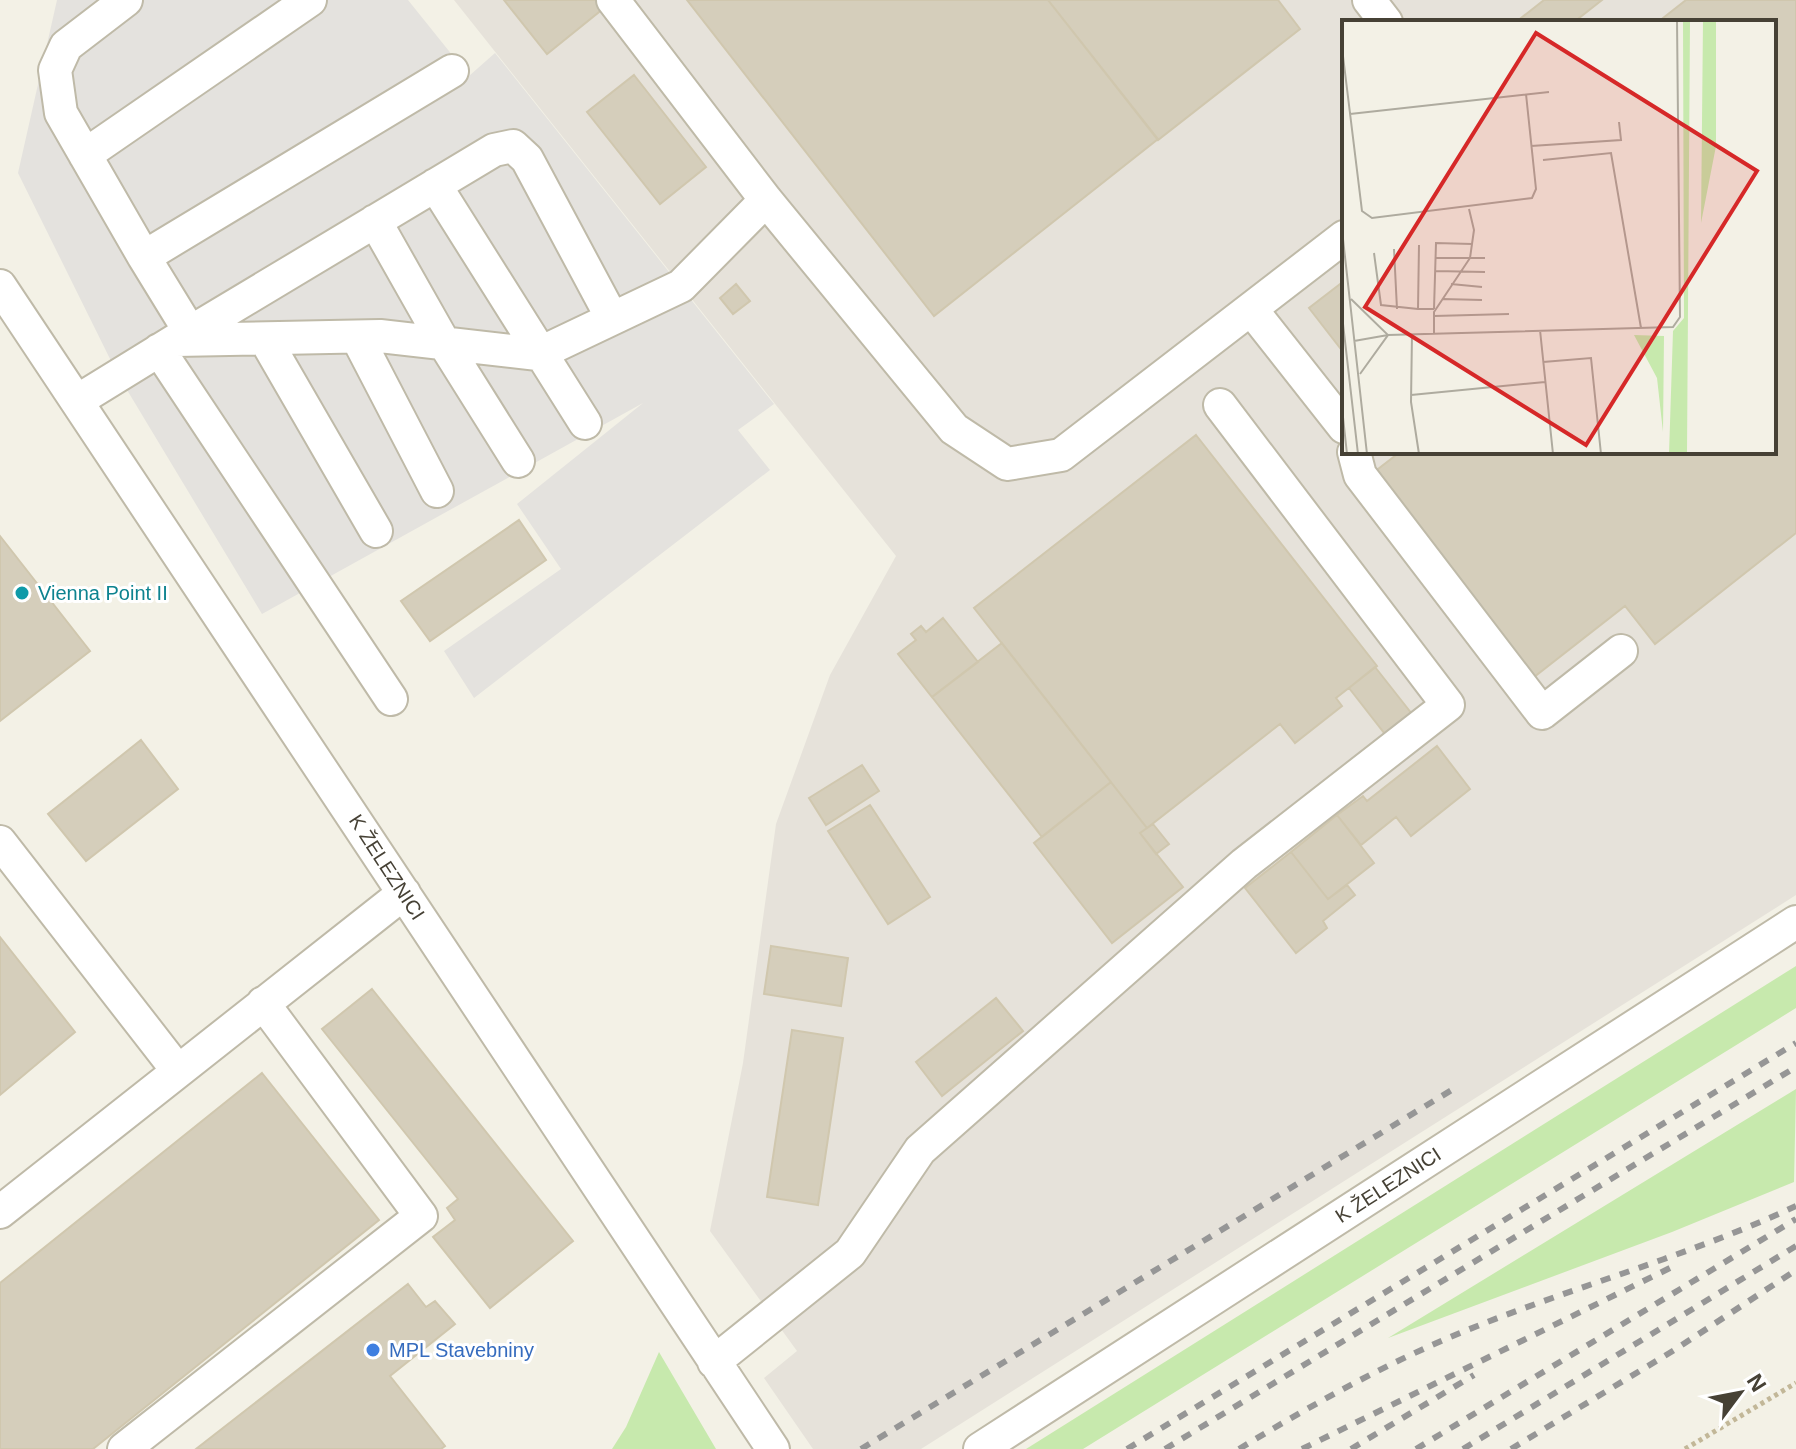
<svg xmlns="http://www.w3.org/2000/svg" width="1796" height="1449" viewBox="0 0 1796 1449" font-family="Helvetica,sans-serif">
  <style>
    .industrial { fill: #e6e2da; fill-rule: evenodd }
    .green { fill: #c7e9ad }
    .parking { fill: #e4e2de }
    .building { fill: #d5cebb; stroke: #d0c7ae; stroke-width: 2 }
    .lines { fill: none; stroke-linecap: round; stroke-linejoin: round }
    .minor-casing { stroke: #bfbaa8; stroke-width: 36 }
    .path { stroke: #c2b798; stroke-width: 5; stroke-dasharray: 4 4; stroke-linecap: butt }
    .minor { stroke: #fff; stroke-width: 32 }
    .rail { stroke: #969696; stroke-width: 6; stroke-dasharray: 10 10; stroke-linecap: butt }
    .culture-dot { fill: #0f9aa8; stroke: #fff; stroke-width: 3 }
    .shop-dot { fill: #3f7fe0; stroke: #fff; stroke-width: 3 }
    .labels { text-anchor: middle; dominant-baseline: central; stroke-width: 6; stroke-linejoin: round; paint-order: stroke }
    .culture-label { font-size: 20px; fill: #0d838f; stroke: #fff; text-anchor: start }
    .street-label { font-size: 20px; fill: #464135; stroke: #fff }
    .shop-label { font-size: 20px; fill: #366cbe; stroke: #fff; text-anchor: start }
    .inset-road { fill: none; stroke: #aeab9f; stroke-width: 2 }
    .view { fill: #d62828; fill-opacity: 0.15; stroke: #d62828; stroke-width: 4 }
    .inset-edge { fill: none; stroke: #464135; stroke-width: 4 }
  </style>
  <rect width="100%" height="100%" fill="#f3f1e6"/>
  <!-- industrial -->
  <path class="industrial" d="M 454,0 L 1796,0 L 1796,895 L 921,1449 L 813,1449 L 764,1378 L 797,1351 L 710,1231 L 743,1063 L 776,824 L 830,675 L 896,556 ZM 1344,22 L 1774,22 L 1774,452 L 1344,452 Z"/>
  <!-- green -->
  <path class="green" d="M 1796,966 L 1796,1008 L 1083,1449 L 1026,1449 Z
    M 1796,1089 L 1794,1182 L 1672,1232 L 1388,1338 Z
    M 659,1352 L 716,1449 L 612,1449 L 626,1427 Z"/>
  <!-- parking -->
  <path class="parking" d="M 57,0 L 408,0 L 469,76 L 495,53 L 774,404 L 738,430 L 770,470 L 474,698 L 444,651 L 561,569 L 517,504 L 643,403 L 262,614 L 118,375 L 18,173 Z"/>
  <!-- building -->
  <path class="building" d="M 504,0 L 598,0 L 604,8 L 547,54 Z
    M 687,0 L 1048,0 L 1158,139 L 934,316 Z
    M 1048,0 L 1278,0 L 1300,29 L 1158,140 Z
    M 1544,0 L 1602,0 L 1574,22 L 1516,22 Z
    M 1686,0 L 1796,0 L 1796,533 L 1655,644 L 1625,606 L 1534,677 L 1373,473 L 1400,452 L 1774,452 L 1774,22 L 1658,22 Z
    M 634,75 L 706,167 L 660,204 L 587,112 Z
    M 1344,281 L 1344,353 L 1309,308 Z
    M 736,284 L 750,301 L 733,314 L 720,298 Z
    M 1196,435 L 1377,666 L 1336,698 L 1342,706 L 1295,743 L 1280,724 L 1147,828 L 974,608 Z
    M 519,520 L 546,560 L 430,641 L 401,601 Z
    M 0,536 L 90,651 L 0,721 Z
    M 943,618 L 978,662 L 932,697 L 898,654 L 916,640 L 911,634 L 921,626 L 926,632 Z
    M 1002,643 L 1111,782 L 1042,837 L 932,697 Z
    M 1375,667 L 1412,714 L 1385,734 L 1349,688 Z
    M 141,740 L 178,789 L 86,861 L 48,814 Z
    M 1437,746 L 1470,789 L 1411,836 L 1396,817 L 1361,845 L 1337,815 L 1363,796 L 1367,801 Z
    M 862,765 L 879,791 L 826,825 L 809,798 Z
    M 1111,782 L 1147,828 L 1140,833 L 1183,887 L 1112,943 L 1034,843 Z
    M 870,805 L 930,897 L 888,924 L 828,831 Z
    M 1337,815 L 1374,863 L 1328,899 L 1291,852 Z
    M 1153,824 L 1169,844 L 1156,854 L 1140,833 Z
    M 1291,852 L 1328,899 L 1347,885 L 1355,895 L 1323,921 L 1327,928 L 1296,953 L 1245,888 Z
    M 0,937 L 75,1032 L 0,1095 Z
    M 771,946 L 848,958 L 841,1006 L 764,994 Z
    M 372,989 L 573,1241 L 490,1308 L 433,1237 L 455,1220 L 447,1208 L 458,1199 L 322,1029 Z
    M 996,998 L 1023,1031 L 942,1096 L 916,1062 Z
    M 792,1030 L 843,1038 L 818,1205 L 767,1197 Z
    M 262,1073 L 379,1220 L 93,1449 L 0,1449 L 0,1283 Z
    M 408,1284 L 426,1307 L 435,1301 L 455,1324 L 390,1376 L 445,1446 L 441,1449 L 196,1449 Z"/>
  <g class="lines">
    <defs>
      <path id="minor" d="M 126,0 L 66,46 L 55,70 L 61,113 L 144,257
        M 613,0 L 766,200 L 954,429 L 1007,464 L 1061,455 L 1344,237
        M 1369,0 L 1386,22
        M 85,155 L 310,0
        M 435,185 L 585,423
        M 375,221 L 444,343 L 518,461
        M 0,286 L 773,1449
        M 1251,309 L 1344,427
        M 190,332 L 144,257 L 452,71
        M 357,337 L 437,491
        M 179,339 L 494,150 L 513,146 L 527,159 L 612,318
        M 265,339 L 376,531
        M 159,350 L 391,699
        M 77,401 L 176,340 L 380,336 L 538,354 L 681,286 L 766,200
        M 1354,452 L 1360,475 L 1542,713 L 1621,651
        M 0,842 L 178,1071
        M 0,1212 L 404,893
        M 714,1362 L 850,1253 L 920,1150 L 1244,864 L 1448,705 L 1220,405
        M 124,1449 L 421,1216 L 263,1003
        M 980,1449 L 1796,922"/>
    </defs>
    <!-- minor casing -->
    <use href="#minor" class="minor-casing"/>
    <!-- path -->
    <path class="path" d="M 1685,1449 L 1796,1383"/>
    <!-- minor -->
    <use href="#minor" class="minor"/>
    <!-- rail -->
    <path class="rail" d="M 861,1449 L 1455,1088
      M 1127,1449 L 1796,1043
      M 1165,1449 L 1796,1067
      M 1239,1449 C 1310,1406 1383,1365 1460,1333 C 1571,1287 1687,1257 1796,1206
      M 1302,1449 L 1674,1266
      M 1351,1449 L 1474,1375
      M 1416,1449 L 1796,1219
      M 1463,1449 L 1796,1246
      M 1511,1449 L 1676,1349 L 1796,1270"/>
  </g>
  <!-- markers -->
  <circle class="culture-dot" cx="22" cy="593" r="8"/>
  <circle class="shop-dot" cx="373" cy="1350" r="8"/>
  <g class="labels">
    <!-- culture labels -->
    <g class="culture-label">
      <text x="38" y="593">Vienna Point II</text>
    </g>
    <!-- street labels -->
    <g class="street-label">
      <text transform="translate(387 867) rotate(57)">K ŽELEZNICI</text>
      <text transform="translate(1388 1185) rotate(-33)">K ŽELEZNICI</text>
    </g>
    <!-- shop labels -->
    <g class="shop-label">
      <text x="389" y="1350">MPL Stavebniny</text>
    </g>
  </g>
  <!-- overview -->
  <g transform="translate(1342 20)">
    <rect width="434" height="434" fill="#f3f1e6"/>
    <path d="M 341,0 L 348,0 L 345,434 L 327,434 L 331,311 L 342,298 ZM 361,0 L 374,0 L 374,126 L 359,203 ZM 292,315 L 322,316 L 321,412 L 315,358 Z" fill="#c7e9ad"/>
    <path class="inset-road" d="M 0,28 L 20,191 L 30,198 L 190,178 L 194,169 L 184,74M 8,94 L 207,72M 189,126 L 279,120 L 277,102M 201,140 L 269,133 L 299,308M 0,210 L 25,434M 77,225 L 76,289 L 92,289M 52,229 L 55,289M 32,233 L 39,285 L 76,289M 93,238 L 143,238M 93,251 L 143,252M 109,264 L 140,267M 9,279 L 46,315 L 18,354M 100,279 L 140,280M 92,289 L 94,223 L 130,224M 0,295 L 16,434M 92,296 L 167,294M 198,310 L 211,434M 92,313 L 92,292 L 128,238 L 132,210 L 127,189M 70,314 L 69,382 L 77,434M 12,321 L 46,315 L 331,307 L 338,297 L 335,0M 201,342 L 249,338 L 259,434M 69,375 L 203,362M 0,388 L 5,434"/>
    <path class="view" d="M 194,13 L 415,151 L 244,425 L 23,287 Z"/>
    <rect width="434" height="434" class="inset-edge"/>
  </g>
  <!-- north arrow -->
  <g transform="translate(1740 1393) rotate(58)" stroke="#ffffff" stroke-width="6" paint-order="stroke">
  <path d="M0-6L14 30L0 20L-14 30Z" fill="#464135"/>
  <text y="-12" font-size="22" font-weight="bold" text-anchor="middle" fill="#464135">N</text>
  </g>
</svg>
